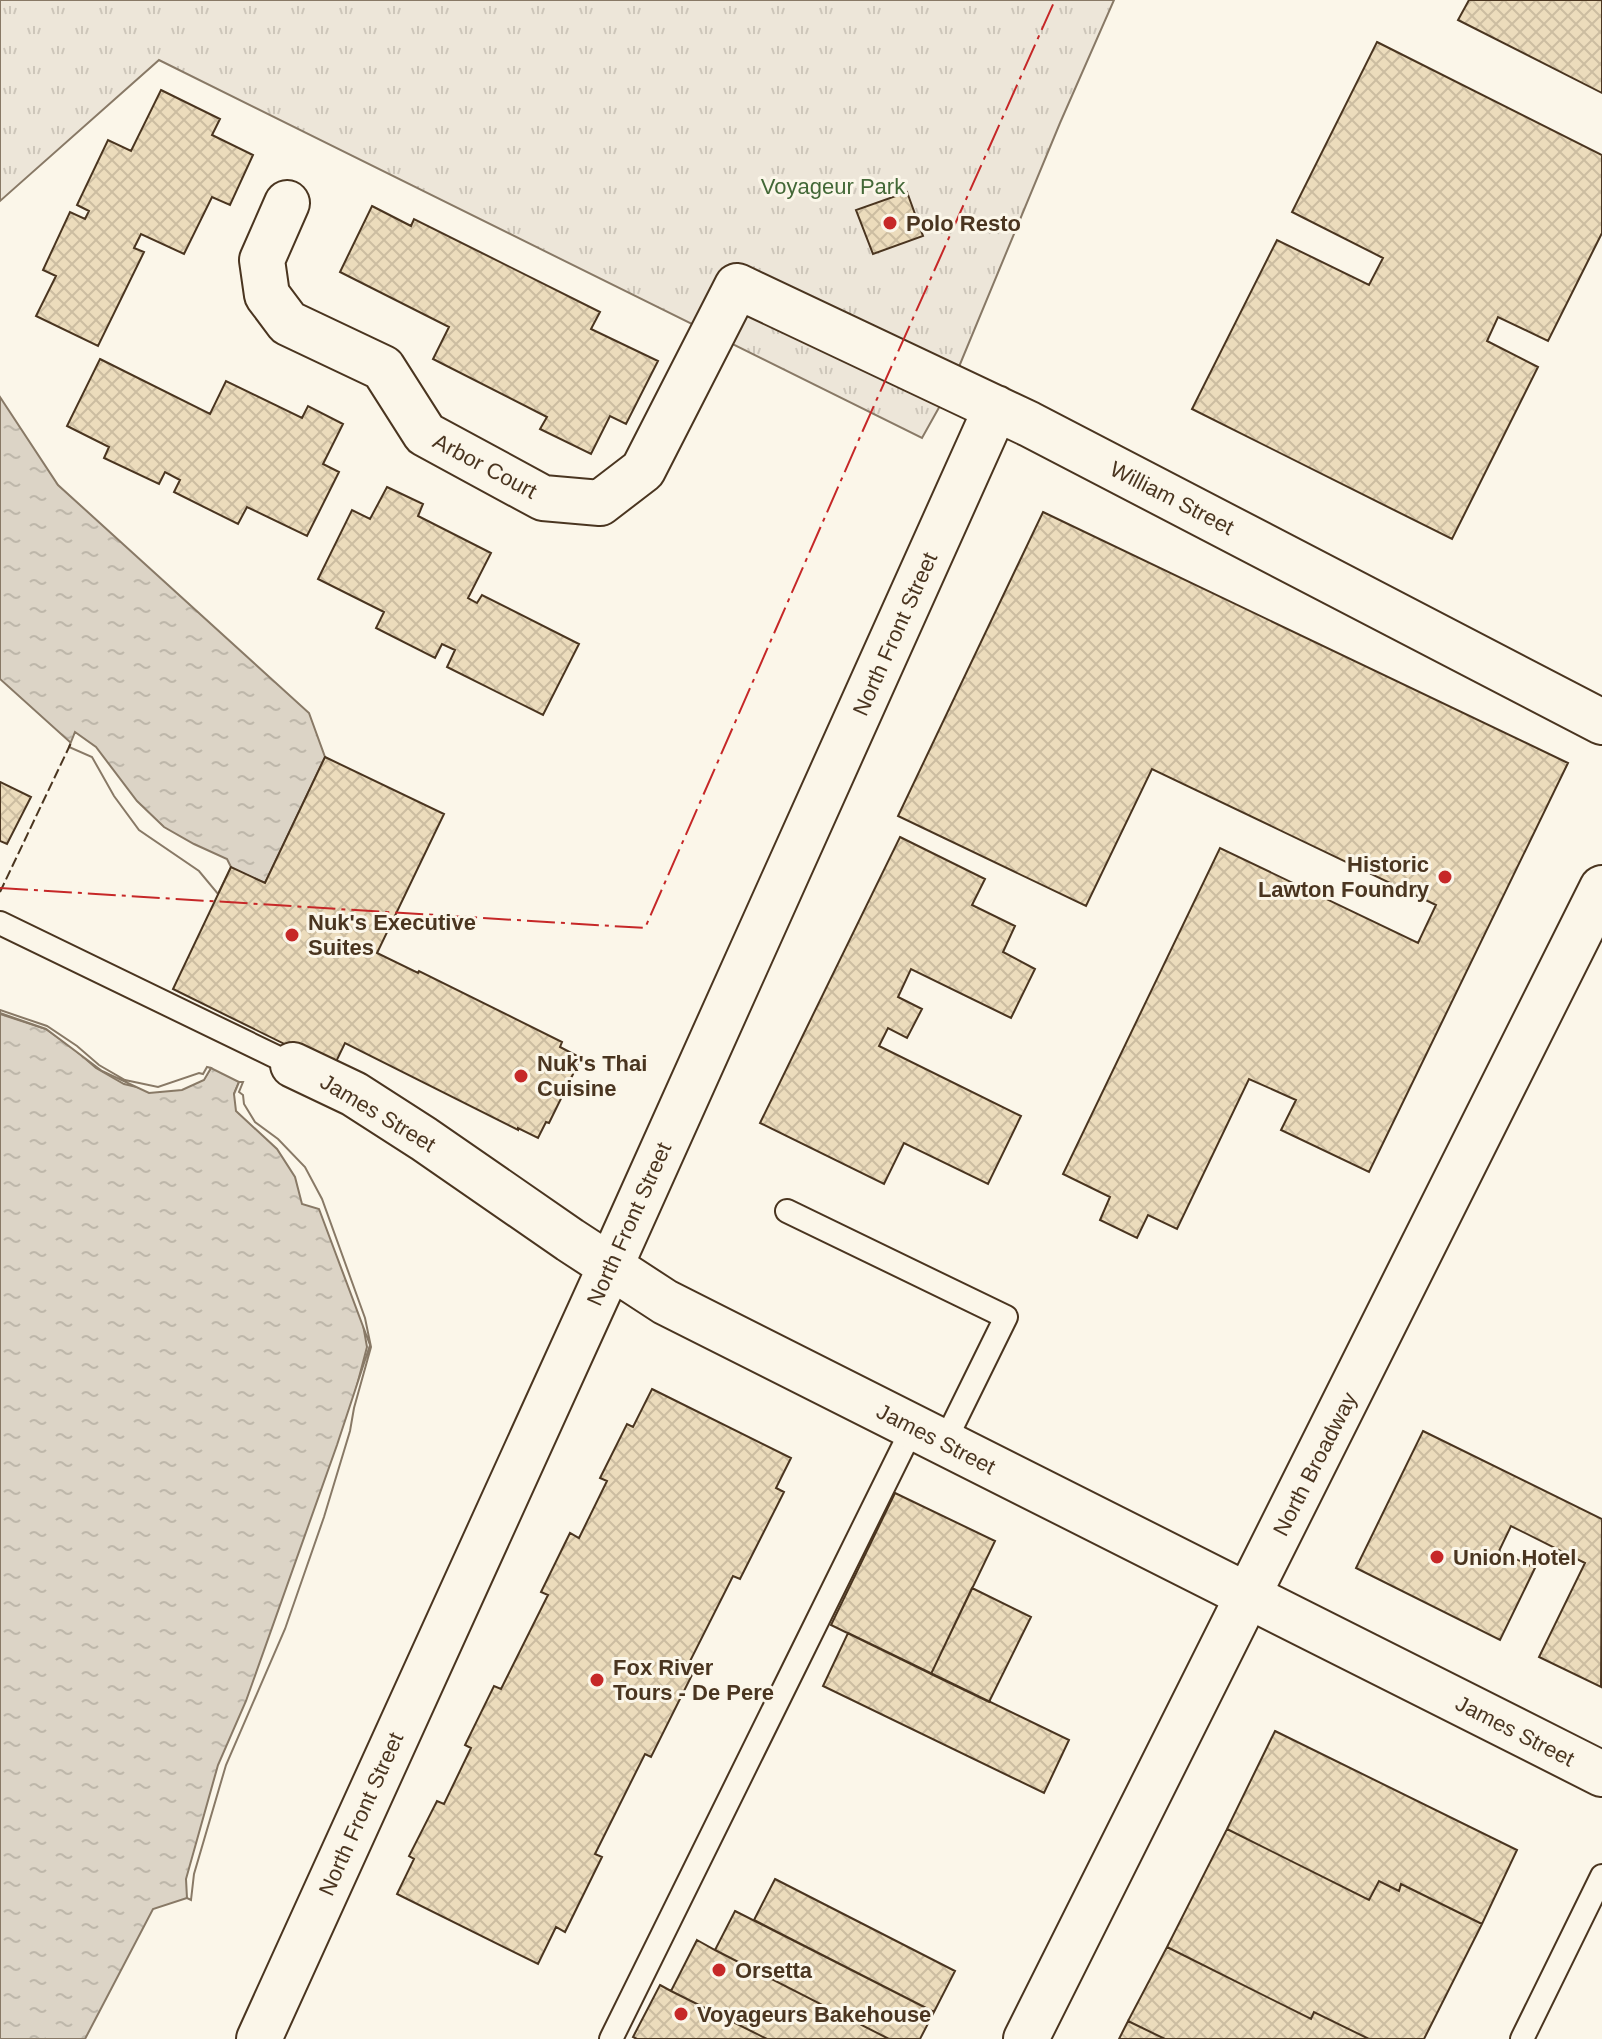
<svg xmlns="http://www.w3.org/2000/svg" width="1602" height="2039" viewBox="0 0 1602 2039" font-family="Helvetica,sans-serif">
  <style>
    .park { fill: url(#park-tufts); stroke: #887966; stroke-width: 2 }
    .water { fill: url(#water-ripples); stroke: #887966; stroke-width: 2 }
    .pier { fill: #fbf6e9; stroke: #887966; stroke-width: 2 }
    .building { fill: url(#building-cross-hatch); stroke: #4a3520; stroke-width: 2 }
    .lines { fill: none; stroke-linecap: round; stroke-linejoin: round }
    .lane-casing { stroke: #4a3520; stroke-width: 26 }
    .street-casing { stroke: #4a3520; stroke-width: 48 }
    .primary-casing { stroke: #4a3520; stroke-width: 48 }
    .lane { stroke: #fbf6e9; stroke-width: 22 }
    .street { stroke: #fbf6e9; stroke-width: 44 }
    .primary { stroke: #fbf6e9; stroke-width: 44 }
    .fence { stroke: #4a3520; stroke-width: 2; stroke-dasharray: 10 4; stroke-linecap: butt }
    .power { stroke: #c62828; stroke-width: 2; stroke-dasharray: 28 6 4 6; stroke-linecap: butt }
    .poi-dot { fill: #c62828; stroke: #fbf6e9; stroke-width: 3 }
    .labels { text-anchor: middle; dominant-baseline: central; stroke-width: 6; stroke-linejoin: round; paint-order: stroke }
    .park-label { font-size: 22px; fill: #436837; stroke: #fbf6e9 }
    .poi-label { font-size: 22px; font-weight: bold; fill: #4a3520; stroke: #fbf6e9; text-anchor: start }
    .street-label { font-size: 22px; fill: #4a3520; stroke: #fbf6e9 }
  </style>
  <defs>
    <pattern id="park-tufts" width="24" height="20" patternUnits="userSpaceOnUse" patternTransform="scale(2)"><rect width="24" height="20" fill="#ede6d9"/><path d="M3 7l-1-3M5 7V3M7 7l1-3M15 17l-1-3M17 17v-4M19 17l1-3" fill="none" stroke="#cdc6ba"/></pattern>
    <pattern id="water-ripples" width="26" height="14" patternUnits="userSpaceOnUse" patternTransform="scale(2)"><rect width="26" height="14" fill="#dcd4c6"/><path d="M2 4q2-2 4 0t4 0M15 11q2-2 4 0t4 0" fill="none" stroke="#beb7aa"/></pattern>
    <pattern id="building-cross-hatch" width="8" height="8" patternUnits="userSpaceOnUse" patternTransform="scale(2)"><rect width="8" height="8" fill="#ecdcbc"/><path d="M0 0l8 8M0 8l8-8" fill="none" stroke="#ccbda1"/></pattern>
  </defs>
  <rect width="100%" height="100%" fill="#fbf6e9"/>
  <!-- park -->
  <path class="park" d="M 0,0 L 1114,0 L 1060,123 L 951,386 L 922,438 L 159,60 L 0,201 Z"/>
  <!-- water -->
  <path class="water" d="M 0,397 L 58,485 L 309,713 L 325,757 L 265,883 L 231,868 L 219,890 L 202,868 L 142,827 L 95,754 L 71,743 L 0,679 Z
    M 0,1014 L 46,1029 L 74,1049 L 96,1068 L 124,1084 L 158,1092 L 204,1079 L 211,1068 L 239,1082 L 234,1094 L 252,1124 L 275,1142 L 319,1201 L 362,1319 L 367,1347 L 339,1454 L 223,1764 L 190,1873 L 187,1898 L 153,1909 L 85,2039 L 0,2039 Z"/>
  <!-- pier -->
  <path class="pier" d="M 75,732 L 96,747 L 137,801 L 164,827 L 194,844 L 227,859 L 231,867 L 218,894 L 199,871 L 139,830 L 114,796 L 92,757 L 69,747 Z
    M 0,1010 L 47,1026 L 77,1046 L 99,1065 L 125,1080 L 158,1087 L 199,1073 L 203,1074 L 207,1067 L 211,1068 L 204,1080 L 182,1090 L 149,1093 L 102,1071 L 46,1029 L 0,1013 Z
    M 239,1082 L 243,1082 L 239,1092 L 243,1095 L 244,1104 L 255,1122 L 278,1139 L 305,1167 L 322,1199 L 365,1318 L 371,1347 L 354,1408 L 350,1431 L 324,1517 L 285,1629 L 226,1765 L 194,1874 L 191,1900 L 187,1898 L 186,1879 L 218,1765 L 246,1701 L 337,1445 L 370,1345 L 319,1209 L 302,1204 L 295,1177 L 277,1149 L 236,1111 L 234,1094 Z"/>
  <!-- building -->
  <path class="building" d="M 1469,0 L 1602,0 L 1602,93 L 1458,20 Z
    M 1377,42 L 1602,155 L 1602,233 L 1548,341 L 1498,317 L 1487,341 L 1538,367 L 1452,539 L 1192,409 L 1277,240 L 1369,285 L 1383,258 L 1292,212 Z
    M 161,90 L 220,119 L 212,135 L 253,155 L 230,205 L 212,197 L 184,254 L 141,234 L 134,248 L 144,252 L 98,346 L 36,316 L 56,276 L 43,270 L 70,212 L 85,219 L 89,211 L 77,205 L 108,140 L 131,151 Z
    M 907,192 L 923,236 L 873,254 L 856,210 Z
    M 372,206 L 411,226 L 414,219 L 600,312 L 591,329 L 658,361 L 626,424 L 610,416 L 591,454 L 540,429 L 547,417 L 433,359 L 449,327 L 340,272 Z
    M 100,359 L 210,414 L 226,381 L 302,418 L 308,406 L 343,424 L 323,464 L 339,472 L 307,536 L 247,507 L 238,524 L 174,492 L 180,480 L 165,472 L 159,484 L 104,458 L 109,447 L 67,426 Z
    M 387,487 L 423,504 L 418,516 L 491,553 L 468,598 L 477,603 L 482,595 L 579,644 L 543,715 L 447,667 L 455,650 L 442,644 L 435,658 L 376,628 L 384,612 L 318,579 L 352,510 L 370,519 Z
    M 1043,512 L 1568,763 L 1369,1172 L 1281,1130 L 1296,1100 L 1249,1079 L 1177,1229 L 1148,1215 L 1137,1238 L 1100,1220 L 1110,1197 L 1063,1174 L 1220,848 L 1418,943 L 1436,905 L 1152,769 L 1086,906 L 898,816 Z
    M 325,757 L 444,814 L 377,953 L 418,973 L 419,971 L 562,1042 L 560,1047 L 581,1058 L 549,1123 L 546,1122 L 538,1138 L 518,1128 L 518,1130 L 345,1043 L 333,1068 L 173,989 L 231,867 L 265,883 Z
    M 0,782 L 31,797 L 7,844 L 0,841 Z
    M 900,837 L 985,879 L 972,905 L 1015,926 L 1003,952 L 1035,969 L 1011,1018 L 911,969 L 898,997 L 922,1009 L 907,1038 L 888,1028 L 879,1046 L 1021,1116 L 988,1184 L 904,1143 L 884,1184 L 760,1123 Z
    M 652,1389 L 791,1458 L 776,1488 L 784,1492 L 740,1579 L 733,1576 L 685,1671 L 692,1675 L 651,1757 L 645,1754 L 595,1854 L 602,1857 L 565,1932 L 556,1927 L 538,1964 L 397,1894 L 414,1859 L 409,1856 L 437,1801 L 444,1804 L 471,1748 L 465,1745 L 494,1686 L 501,1689 L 548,1595 L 541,1592 L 570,1533 L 579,1538 L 607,1481 L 600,1478 L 627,1424 L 633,1427 Z
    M 1423,1431 L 1602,1519 L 1601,1687 L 1539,1657 L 1585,1563 L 1511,1526 L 1499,1551 L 1535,1568 L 1500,1640 L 1356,1568 Z
    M 895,1493 L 995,1541 L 931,1674 L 831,1625 Z
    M 972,1588 L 1031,1617 L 989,1702 L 931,1674 Z
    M 848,1633 L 1069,1740 L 1044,1793 L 823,1686 Z
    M 1275,1731 L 1517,1850 L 1482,1924 L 1401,1884 L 1399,1891 L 1379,1881 L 1369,1900 L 1227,1829 Z
    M 1227,1829 L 1369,1900 L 1379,1881 L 1399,1891 L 1401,1884 L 1482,1924 L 1424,2039 L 1369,2039 L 1314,2012 L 1311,2019 L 1167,1947 Z
    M 775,1879 L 955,1971 L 934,2012 L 754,1920 Z
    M 735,1911 L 934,2012 L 920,2039 L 889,2039 L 715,1950 Z
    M 697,1940 L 715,1950 L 889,2039 L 767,2039 L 671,1991 Z
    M 1167,1947 L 1311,2019 L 1314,2012 L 1369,2039 L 1165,2039 L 1128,2021 Z
    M 660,1985 L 671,1991 L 767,2039 L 637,2039 L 633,2037 Z
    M 1128,2021 L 1165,2039 L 1119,2039 Z"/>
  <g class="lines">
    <defs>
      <path id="lane" d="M 0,923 L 293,1065
        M 787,1211 L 1006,1317 L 944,1443
        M 611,2039 L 913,1427
        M 1522,2039 L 1602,1876"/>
      <path id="street" d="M 287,203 L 262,260 L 267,295 L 288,323 L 383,368 L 425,434 L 543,498 L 600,503 L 643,470 L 737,286 L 1029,424 L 1602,722
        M 293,1065 L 354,1094 L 424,1139 L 570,1240 L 665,1302 L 1602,1774
        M 259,2039 L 610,1267 L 996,408"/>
      <path id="primary" d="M 1026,2039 L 1602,888"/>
    </defs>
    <!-- lane casing -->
    <use href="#lane" class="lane-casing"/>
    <!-- street casing -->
    <use href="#street" class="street-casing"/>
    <!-- primary casing -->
    <use href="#primary" class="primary-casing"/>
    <!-- lane -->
    <use href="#lane" class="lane"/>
    <!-- street -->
    <use href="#street" class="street"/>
    <!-- primary -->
    <use href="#primary" class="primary"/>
    <!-- fence -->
    <path class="fence" d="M 0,892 L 71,743"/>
    <!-- power -->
    <path class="power" d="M 0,888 L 645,928 L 860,437 L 1055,0"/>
  </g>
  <!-- markers -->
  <g class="poi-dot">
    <circle cx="890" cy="223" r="8"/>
    <circle cx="1445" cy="877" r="8"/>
    <circle cx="292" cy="935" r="8"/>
    <circle cx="521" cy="1076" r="8"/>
    <circle cx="1437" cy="1557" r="8"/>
    <circle cx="597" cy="1680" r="8"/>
    <circle cx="719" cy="1970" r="8"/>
    <circle cx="681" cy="2014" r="8"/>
  </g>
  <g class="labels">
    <!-- park labels -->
    <g class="park-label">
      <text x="833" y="186">Voyageur Park</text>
    </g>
    <!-- poi labels -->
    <g class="poi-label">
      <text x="906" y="223">Polo Resto</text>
      <text x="1429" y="864" text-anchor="end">Historic<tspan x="1429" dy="25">Lawton Foundry</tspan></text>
      <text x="308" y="922">Nuk's Executive<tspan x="308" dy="25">Suites</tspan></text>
      <text x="537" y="1063">Nuk's Thai<tspan x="537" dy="25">Cuisine</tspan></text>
      <text x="1453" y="1557">Union Hotel</text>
      <text x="613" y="1667">Fox River<tspan x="613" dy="25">Tours - De Pere</tspan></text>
      <text x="735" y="1970">Orsetta</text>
      <text x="697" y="2014">Voyageurs Bakehouse</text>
    </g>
    <!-- street labels -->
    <g class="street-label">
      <text transform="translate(485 466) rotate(28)">Arbor Court</text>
      <text transform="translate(1172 498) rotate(27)">William Street</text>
      <text transform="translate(895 634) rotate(-66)">North Front Street</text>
      <text transform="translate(378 1113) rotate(31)">James Street</text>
      <text transform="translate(629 1224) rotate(-66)">North Front Street</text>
      <text transform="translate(936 1439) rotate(27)">James Street</text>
      <text transform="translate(1315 1464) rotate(-63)">North Broadway</text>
      <text transform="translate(1515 1731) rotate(27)">James Street</text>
      <text transform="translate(361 1814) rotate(-66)">North Front Street</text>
    </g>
  </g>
</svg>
